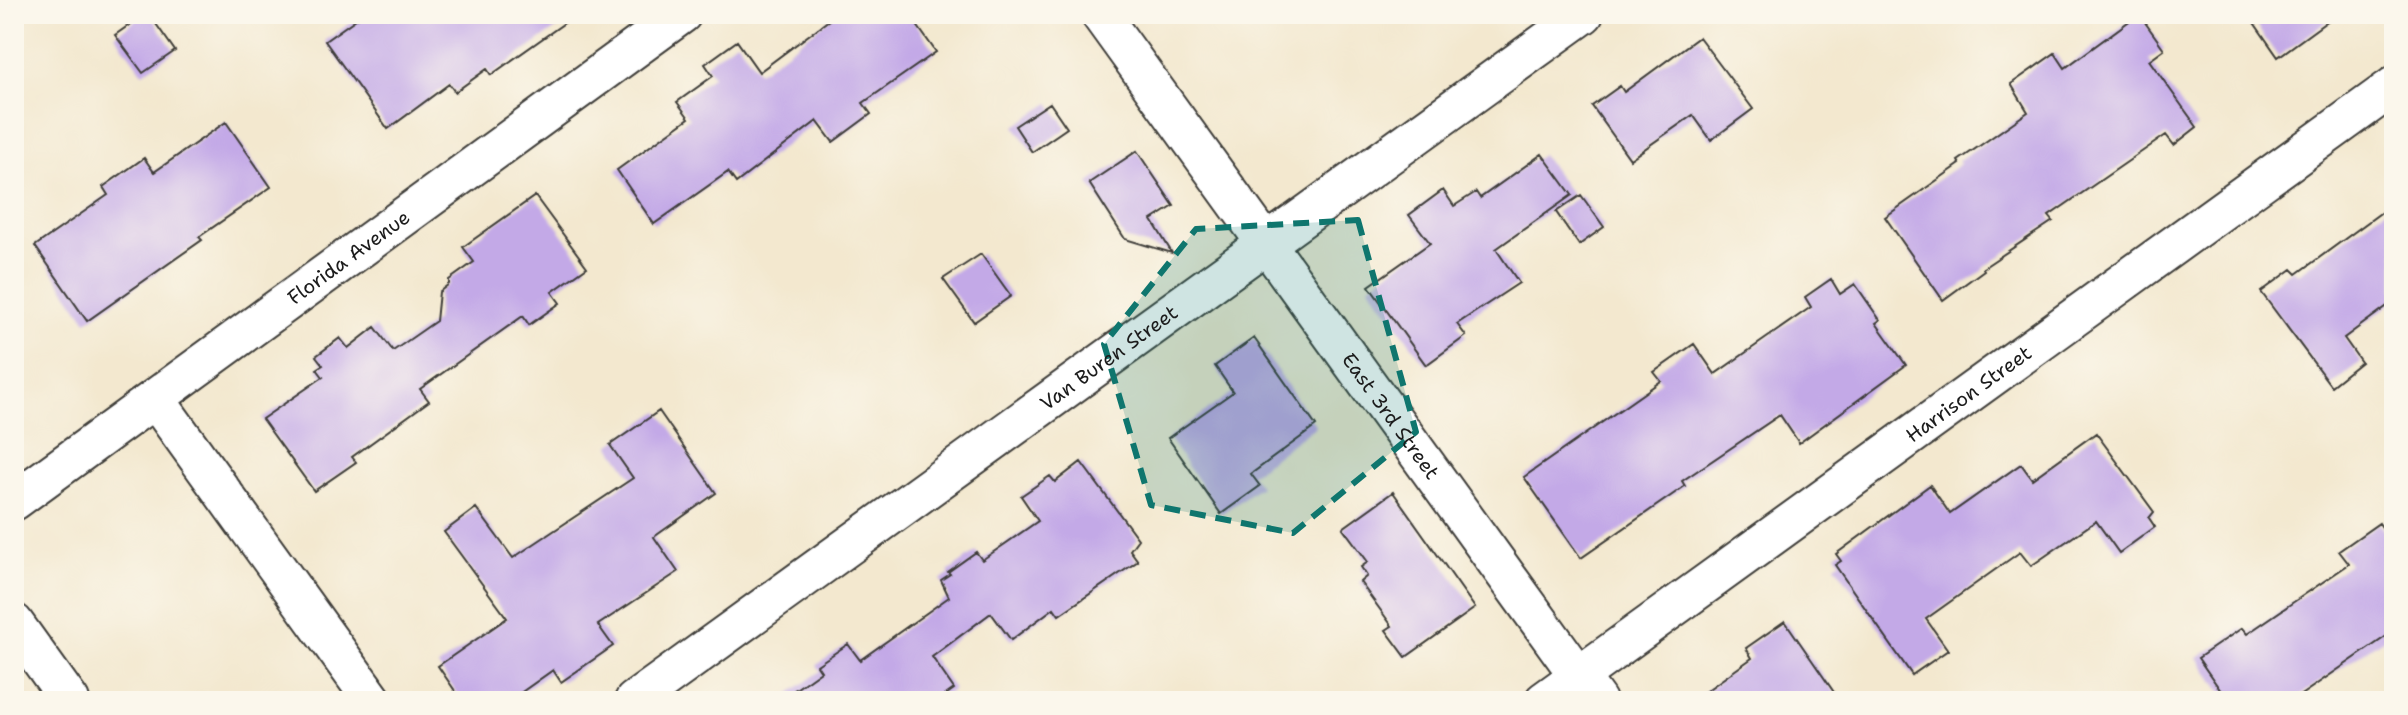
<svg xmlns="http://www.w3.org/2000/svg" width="2408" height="715" viewBox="0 0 2408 715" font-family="'Shantell Sans',sans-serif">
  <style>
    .building { fill: #c3a9e7 }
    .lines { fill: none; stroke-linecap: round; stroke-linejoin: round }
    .minor-casing { stroke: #3c3b37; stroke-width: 42 }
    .minor { stroke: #fff; stroke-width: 38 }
    .marked { fill: #0f766e; fill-opacity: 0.2; stroke: #0f766e; stroke-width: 6; stroke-dasharray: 16 10; stroke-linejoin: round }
    .labels { text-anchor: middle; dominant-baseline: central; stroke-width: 7; stroke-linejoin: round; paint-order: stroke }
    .street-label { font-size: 20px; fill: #1c1c1c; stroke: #fbf7ec }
  </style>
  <rect width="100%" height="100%" fill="#fbf7ec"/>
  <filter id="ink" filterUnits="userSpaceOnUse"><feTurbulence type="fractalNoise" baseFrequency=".0125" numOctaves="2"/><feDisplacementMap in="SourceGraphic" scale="16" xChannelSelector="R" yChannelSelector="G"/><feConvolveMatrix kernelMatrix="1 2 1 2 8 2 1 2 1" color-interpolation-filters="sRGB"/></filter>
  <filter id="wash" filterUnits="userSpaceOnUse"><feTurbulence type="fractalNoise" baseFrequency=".006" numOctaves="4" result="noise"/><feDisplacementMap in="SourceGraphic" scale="32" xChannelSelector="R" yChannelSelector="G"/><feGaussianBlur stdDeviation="1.8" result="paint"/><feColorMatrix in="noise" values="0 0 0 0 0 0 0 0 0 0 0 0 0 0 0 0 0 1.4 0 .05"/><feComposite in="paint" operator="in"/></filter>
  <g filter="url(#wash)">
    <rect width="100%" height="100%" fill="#f3e8cf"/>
    <g id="blocks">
      <!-- building -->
      <path class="building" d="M 145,14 L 149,14 L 175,51 L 143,73 L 115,35 Z
        M 363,14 L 577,14 L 491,75 L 487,69 L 455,92 L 449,84 L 388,129 L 325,41 Z
        M 837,14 L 909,14 L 936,52 L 863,103 L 871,114 L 833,142 L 817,121 L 736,183 L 728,172 L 654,224 L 617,170 L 689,118 L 677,102 L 713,76 L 705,64 L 737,41 L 759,72 Z
        M 2139,14 L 2164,49 L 2149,60 L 2197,127 L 2174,145 L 2166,135 L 2049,216 L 2053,221 L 1983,268 L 1984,270 L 1943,300 L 1885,217 L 1960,164 L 1958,161 L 2028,112 L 2011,84 L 2055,53 L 2065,68 Z
        M 2248,14 L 2337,14 L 2278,57 Z
        M 1699,37 L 1753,109 L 1711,140 L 1693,115 L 1630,159 L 1592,106 L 1620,86 L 1624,92 Z
        M 1050,103 L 1067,128 L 1032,152 L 1015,126 Z
        M 226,122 L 271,187 L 199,237 L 202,240 L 87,321 L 35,246 L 108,195 L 103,187 L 144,158 L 154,172 Z
        M 1137,151 L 1174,206 L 1152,220 L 1172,253 L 1125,239 L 1089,183 Z
        M 1542,154 L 1572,195 L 1496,249 L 1519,283 L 1457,324 L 1466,336 L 1426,365 L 1369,286 L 1430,243 L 1409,215 L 1443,190 L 1454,206 L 1476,192 L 1480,198 Z
        M 1581,195 L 1604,227 L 1579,245 L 1556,212 Z
        M 535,196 L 587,267 L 552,292 L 560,303 L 529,325 L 523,316 L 420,389 L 429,401 L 352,457 L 356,462 L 314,491 L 262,419 L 323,377 L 317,369 L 323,365 L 316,356 L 340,338 L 348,348 L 375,327 L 393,351 L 436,321 L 439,292 L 449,284 L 449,280 L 474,262 L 463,247 Z
        M 2394,203 L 2394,301 L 2344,338 L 2361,362 L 2331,386 L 2261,292 L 2292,269 L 2297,274 Z
        M 981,254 L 1011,296 L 974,322 L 943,279 Z
        M 1831,279 L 1840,294 L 1855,284 L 1880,320 L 1876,323 L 1906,365 L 1799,443 L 1780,415 L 1682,481 L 1685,486 L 1581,558 L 1524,477 L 1661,381 L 1654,372 L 1694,344 L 1715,374 L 1811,307 L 1805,297 Z
        M 1254,338 L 1316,426 L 1251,474 L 1260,486 L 1221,514 L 1168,438 L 1233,392 L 1215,366 Z
        M 659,411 L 716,493 L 654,537 L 678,572 L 598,625 L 613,646 L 561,682 L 553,670 L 509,701 L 462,701 L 438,666 L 507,618 L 444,532 L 476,508 L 513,558 L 633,478 L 610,445 Z
        M 2096,433 L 2154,512 L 2149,518 L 2155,527 L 2119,553 L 2096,521 L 2031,566 L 2020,552 L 1926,619 L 1948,650 L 1912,675 L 1835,565 L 1841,561 L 1836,554 L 1930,485 L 1950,514 L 2021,464 L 2032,479 Z
        M 1081,462 L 1138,539 L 1130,550 L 1138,561 L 1059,615 L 1054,608 L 1011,640 L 991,613 L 932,657 L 954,689 L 937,701 L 779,701 L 821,671 L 817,665 L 848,644 L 860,660 L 949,597 L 941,580 L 950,574 L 948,572 L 976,552 L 982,560 L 1038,521 L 1021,496 L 1050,476 L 1055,482 Z
        M 1393,492 L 1475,608 L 1406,657 L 1386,630 L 1392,626 L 1360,582 L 1367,576 L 1361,567 L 1368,562 L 1343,528 Z
        M 2379,523 L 2394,544 L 2394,631 L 2292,701 L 2228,701 L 2198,658 L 2242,628 L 2247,634 L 2349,564 L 2339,551 Z
        M 1785,621 L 1840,701 L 1692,701 L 1752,658 L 1746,648 Z"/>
    </g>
  </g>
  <g filter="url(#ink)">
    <use href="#blocks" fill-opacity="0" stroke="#3c3b37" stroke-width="2"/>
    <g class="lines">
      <defs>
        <g id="minor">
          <path id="s1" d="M 1100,14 L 1597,701"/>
          <path d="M 156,400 L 373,701"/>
          <path id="s2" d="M 14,501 L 682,14"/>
          <path d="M 14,623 L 70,701"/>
          <path id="s3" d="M 634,701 L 1584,14"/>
          <path id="s4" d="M 1544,701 L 2394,86"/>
        </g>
      </defs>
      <!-- minor casing -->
      <use href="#minor" class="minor-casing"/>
      <!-- minor -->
      <use href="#minor" class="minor"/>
    </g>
  </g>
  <!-- marked area -->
  <path class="marked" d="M 1358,220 L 1416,432 L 1293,533 L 1151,505 L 1104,344 L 1196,229 Z"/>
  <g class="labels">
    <!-- street labels -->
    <g class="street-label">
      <text stroke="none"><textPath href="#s2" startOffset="414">Florida Avenue</textPath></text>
      <text stroke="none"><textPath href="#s3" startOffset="586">Van Buren Street</textPath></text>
      <text stroke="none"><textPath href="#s4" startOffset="524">Harrison Street</textPath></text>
      <text stroke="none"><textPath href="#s1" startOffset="496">East 3rd Street</textPath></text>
    </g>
  </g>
  <!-- margin -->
  <rect width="2408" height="715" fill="none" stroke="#fbf7ec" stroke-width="48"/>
</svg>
